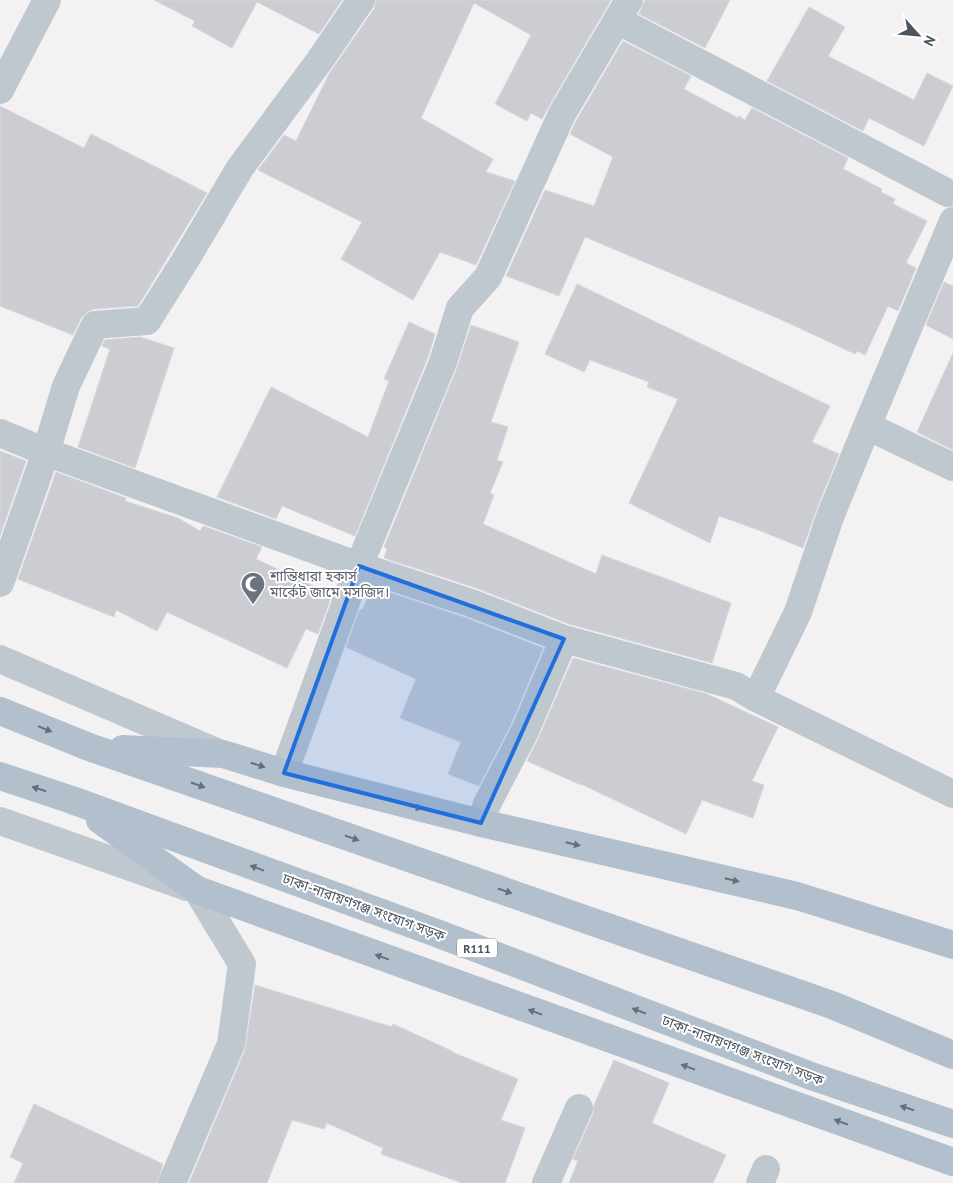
<svg xmlns="http://www.w3.org/2000/svg" width="953" height="1183" viewBox="0 0 953 1183" font-family="'PT Sans','Noto Sans Bengali',sans-serif">
  <style>
    .building { fill: #cbcdd3; stroke: #d5d7dc }
    .lines { fill: none; stroke-linecap: round; stroke-linejoin: round }
    .minor { stroke: #c0c8cf; stroke-width: 28 }
    .tertiary { stroke: #c0c8cf; stroke-width: 28 }
    .primary { stroke: #b2c0ce; stroke-width: 28 }
    .oneway { fill: #646f7a }
    .marked { fill: #216fdd; fill-opacity: 0.2; stroke: #216fdd; stroke-width: 4; stroke-linejoin: round }
    .labels { text-anchor: middle; dominant-baseline: central; stroke-width: 4; stroke-linejoin: round; paint-order: stroke }
    .shield { fill: #fff; stroke: #80878e; stroke-width: 1 }
    .shield-label { font-size: 12px; font-weight: bold; fill: #4a545e }
    .worship-label { font-size: 14px; fill: #5b616d; stroke: #fff; text-anchor: start }
    .street-label { font-size: 14px; fill: #4a545e; stroke: #fff }
  </style>
  <rect width="100%" height="100%" fill="#f3f1f1"/>
  <!-- building -->
  <path class="building" d="M 154,0 L 342,0 L 319,34 L 257,2 L 232,48 L 192,26 L 195,21 Z
    M 376,0 L 611,0 L 549,106 L 542,119 L 531,113 L 527,121 L 495,104 L 531,35 L 474,3 L 421,118 L 493,159 L 486,172 L 515,181 L 476,265 L 440,252 L 413,300 L 341,259 L 362,222 L 258,170 L 284,135 L 296,141 L 329,74 L 374,9 Z
    M 645,0 L 730,0 L 705,48 L 639,14 Z
    M 809,7 L 845,27 L 828,56 L 914,100 L 927,73 L 953,86 L 924,146 L 869,118 L 863,131 L 767,81 Z
    M 623,41 L 691,76 L 684,89 L 738,118 L 739,116 L 745,120 L 752,108 L 848,158 L 843,169 L 882,189 L 881,192 L 895,199 L 893,204 L 927,221 L 906,263 L 916,268 L 898,311 L 888,306 L 865,355 L 857,351 L 855,354 L 782,320 L 585,237 L 559,296 L 506,276 L 545,190 L 594,206 L 613,157 L 570,134 L 576,121 Z
    M 0,106 L 84,148 L 91,134 L 207,193 L 138,306 L 94,309 L 87,312 L 81,318 L 73,335 L 0,306 Z
    M 944,282 L 953,286 L 953,339 L 926,325 Z
    M 577,284 L 830,406 L 812,442 L 839,454 L 816,511 L 803,548 L 756,529 L 719,516 L 710,543 L 629,503 L 678,399 L 647,387 L 649,382 L 590,360 L 584,372 L 545,354 Z
    M 409,322 L 435,334 L 428,357 L 355,536 L 282,506 L 276,519 L 217,497 L 271,387 L 368,437 L 389,381 L 384,379 Z
    M 471,325 L 519,342 L 491,422 L 508,427 L 497,460 L 503,462 L 490,493 L 494,495 L 483,524 L 596,574 L 602,555 L 731,603 L 712,663 L 569,624 L 476,588 L 384,558 L 387,549 L 384,547 L 457,368 Z
    M 140,337 L 174,348 L 135,468 L 78,447 L 110,349 L 102,346 L 105,340 Z
    M 953,353 L 953,450 L 917,432 Z
    M 0,451 L 26,461 L 0,536 Z
    M 56,472 L 126,498 L 125,501 L 178,518 L 200,531 L 203,526 L 262,547 L 256,559 L 332,595 L 318,634 L 306,629 L 287,668 L 167,612 L 157,631 L 116,610 L 114,617 L 18,579 Z
    M 373,587 L 466,618 L 543,648 L 511,724 L 479,786 L 448,774 L 461,742 L 400,718 L 416,679 L 346,647 L 360,609 L 362,610 Z
    M 573,658 L 707,694 L 778,727 L 752,781 L 764,785 L 753,818 L 702,800 L 686,834 L 581,784 L 581,785 L 527,761 L 539,737 Z
    M 255,985 L 392,1027 L 393,1024 L 452,1051 L 452,1052 L 518,1079 L 501,1120 L 525,1128 L 505,1183 L 462,1183 L 381,1154 L 383,1148 L 327,1123 L 324,1129 L 292,1120 L 267,1183 L 189,1183 L 245,1050 Z
    M 614,1060 L 669,1083 L 652,1123 L 726,1155 L 713,1183 L 569,1183 L 578,1161 L 573,1159 L 593,1114 L 594,1105 Z
    M 34,1104 L 163,1164 L 157,1183 L 14,1183 L 23,1163 L 10,1157 Z"/>
  <g class="lines">
    <!-- minor -->
    <path class="minor" d="M 617,20 L 948,193
      M 0,90 L 47,0
      M 867,426 L 953,221
      M 0,433 L 46,452 L 359,566 L 471,603 L 564,639 L 736,686 L 756,698 L 953,794
      M 0,583 L 46,452 L 66,386 L 95,325 L 147,321 L 186,259 L 240,168 L 320,60 L 361,0
      M 756,698 L 798,612 L 830,517 L 867,426 L 953,467
      M 284,773 L 359,566 L 443,362 L 460,308 L 488,277 L 562,114 L 629,0
      M 481,823 L 487,804 L 525,731 L 564,639
      M 172,1183 L 231,1044 L 242,964 L 197,890
      M 546,1183 L 579,1108
      M 760,1183 L 766,1169"/>
    <!-- tertiary -->
    <path class="tertiary" d="M 0,659 L 219,753
      M 0,821 L 187,887"/>
    <!-- primary -->
    <path class="primary" d="M 0,711 L 89,747 L 832,1005 L 953,1055
      M 123,749 L 223,754 L 284,773 L 481,823 L 797,896 L 953,945
      M 0,776 L 72,800 L 439,934 L 811,1076 L 953,1124
      M 100,820 L 197,890 L 953,1162"/>
  </g>
  <!-- one-way arrows -->
  <defs><path id="oneway-solid" d="M-6-.8H1V-3.2L6.5 0L1 3.2V.8H-6Z" transform="scale(1.25)"/></defs>
  <g class="oneway">
    <use href="#oneway-solid" transform="translate(45 729) rotate(22)"/>
    <use href="#oneway-solid" transform="translate(258 765) rotate(17)"/>
    <use href="#oneway-solid" transform="translate(198 785) rotate(19)"/>
    <use href="#oneway-solid" transform="translate(39 789) rotate(-162)"/>
    <use href="#oneway-solid" transform="translate(415 807) rotate(14)"/>
    <use href="#oneway-solid" transform="translate(352 838) rotate(19)"/>
    <use href="#oneway-solid" transform="translate(573 844) rotate(13)"/>
    <use href="#oneway-solid" transform="translate(257 868) rotate(-160)"/>
    <use href="#oneway-solid" transform="translate(732 880) rotate(13)"/>
    <use href="#oneway-solid" transform="translate(505 891) rotate(19)"/>
    <use href="#oneway-solid" transform="translate(382 957) rotate(-160)"/>
    <use href="#oneway-solid" transform="translate(639 1011) rotate(-159)"/>
    <use href="#oneway-solid" transform="translate(535 1012) rotate(-160)"/>
    <use href="#oneway-solid" transform="translate(688 1067) rotate(-160)"/>
    <use href="#oneway-solid" transform="translate(907 1108) rotate(-162)"/>
    <use href="#oneway-solid" transform="translate(841 1122) rotate(-160)"/>
  </g>
  <!-- marked area -->
  <path class="marked" d="M 359,566 L 564,639 L 481,823 L 284,773 Z"/>
  <!-- icons -->
  <defs>
    <symbol id="mosque-pin" viewBox="-11 -11 22 30"><path d="M0 17L-7.5 6A9.5 9.5 0 1 1 7.5 6Z" fill="#6b7280" stroke="#fff"/><path d="M3.5-4.9A6 6 0 1 0 3.5 4.9A5 5 0 1 1 3.5-4.9Z" fill="#fff"/></symbol>
  </defs>
  <g fill-rule="evenodd">
    <use href="#mosque-pin" x="239" y="570" width="28" height="38"/>
  </g>
  <g class="labels">
    <!-- shield labels -->
    <rect class="shield" x="457" y="938.5" width="40" height="19" rx="4"/>
    <g class="shield-label">
      <text x="477" y="948">R111</text>
    </g>
    <!-- worship labels -->
    <g class="worship-label">
      <text x="270" y="576">শান্তিধারা হকার্স<tspan x="270" dy="16">মার্কেট জামে মসজিদ।</tspan></text>
    </g>
    <!-- street labels -->
    <g class="street-label">
      <text transform="translate(364 907) rotate(20)">ঢাকা-নারায়ণগঞ্জ সংযোগ সড়ক</text>
      <text transform="translate(743 1050) rotate(21)">ঢাকা-নারায়ণগঞ্জ সংযোগ সড়ক</text>
    </g>
  </g>
  <!-- north arrow -->
  <g transform="translate(918 35) rotate(117)" stroke="#ffffff" stroke-width="4" paint-order="stroke">
  <path d="M0-4L9 19L0 12L-9 19Z" fill="#4a545e"/>
  <text y="-8" font-size="14" font-weight="bold" text-anchor="middle" fill="#4a545e">N</text>
  </g>
</svg>
